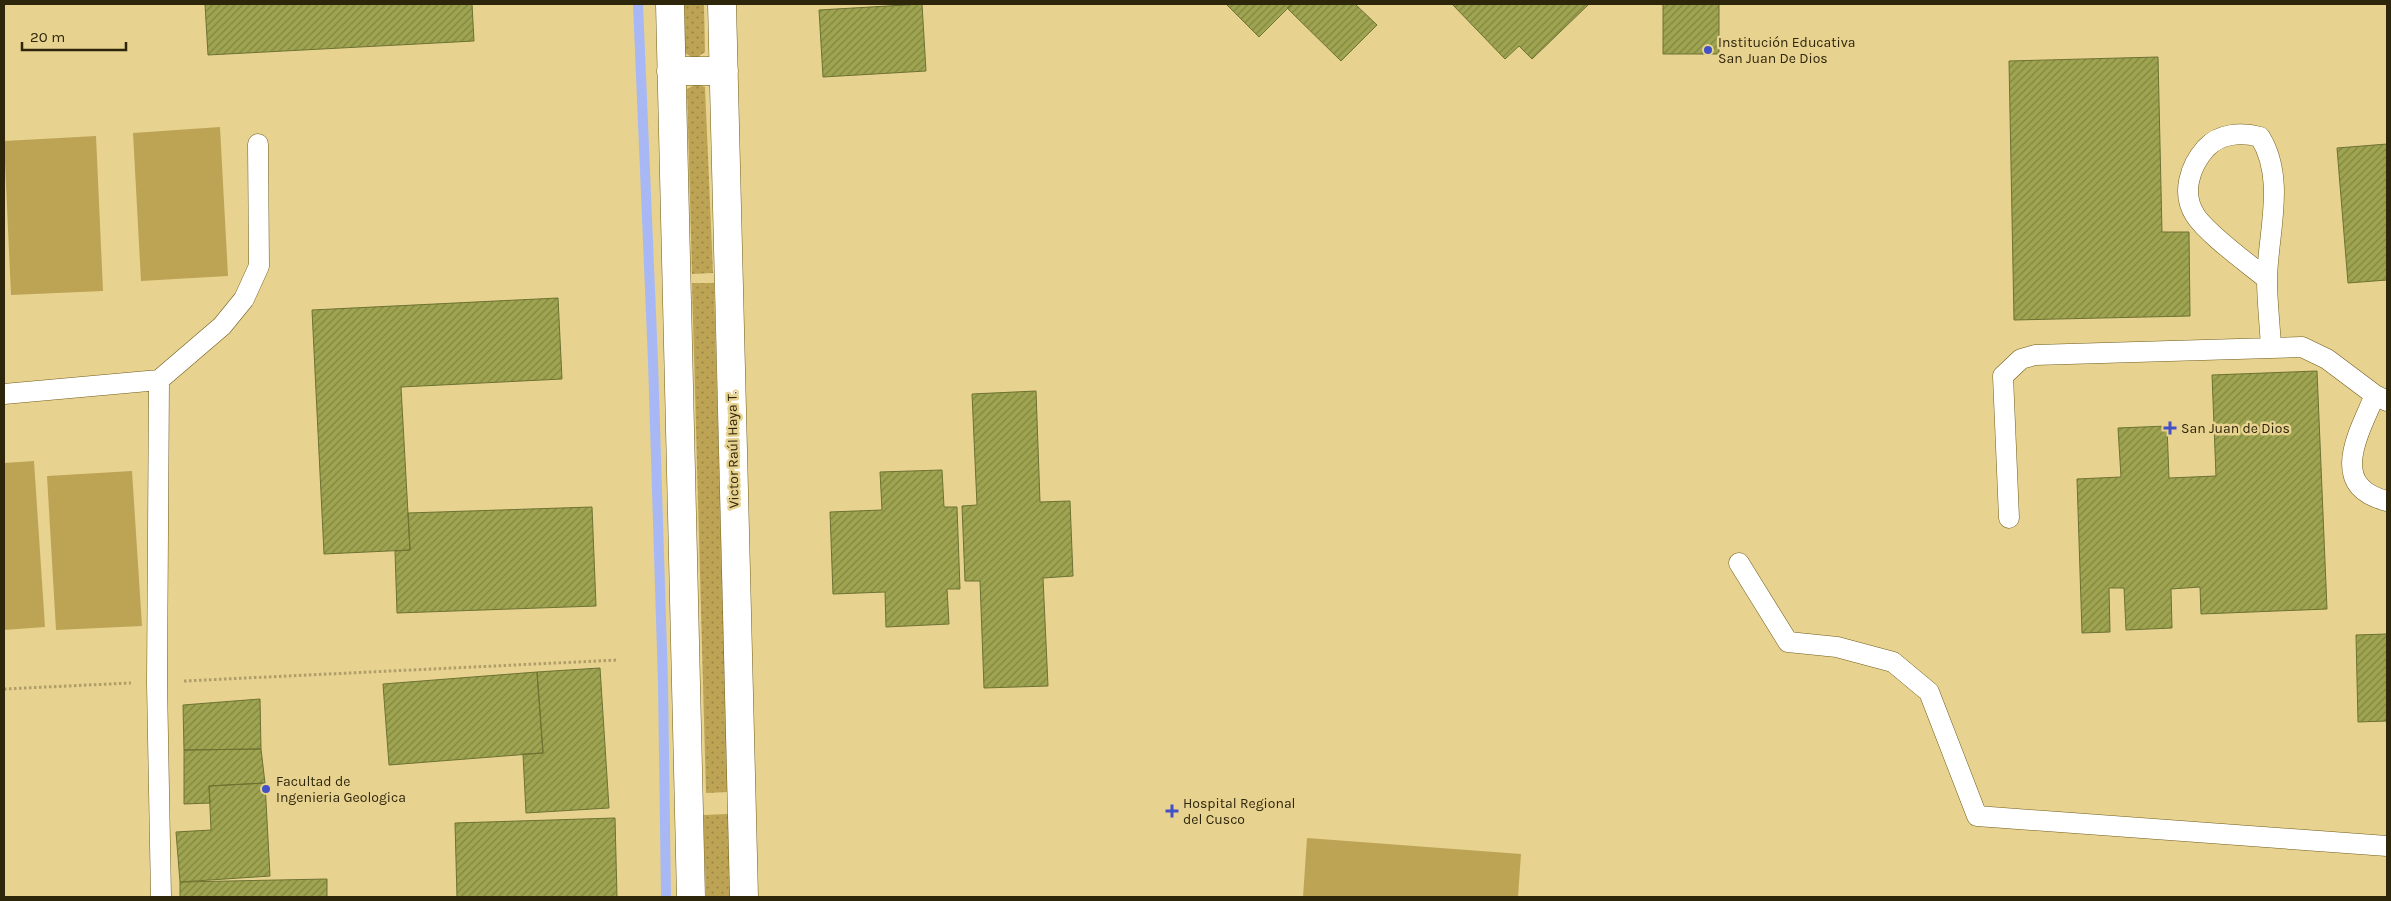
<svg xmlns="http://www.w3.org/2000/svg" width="2391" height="901" viewBox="0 0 2391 901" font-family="Karla,sans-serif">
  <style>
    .grass { fill: url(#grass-dots) }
    .pitch { fill: #bda455 }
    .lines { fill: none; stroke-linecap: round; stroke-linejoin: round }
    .stream { stroke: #a8b8f4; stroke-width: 10 }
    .building { fill: url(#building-hatch); stroke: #6e7232 }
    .service-casing { stroke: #715d1b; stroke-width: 21 }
    .tertiary-casing { stroke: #715d1b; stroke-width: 29 }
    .path { stroke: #af9e68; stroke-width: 3; stroke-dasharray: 2.5 2.5; stroke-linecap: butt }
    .service { stroke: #fff; stroke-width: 20 }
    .tertiary { stroke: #fff; stroke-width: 28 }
    .poi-dot { fill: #4251c5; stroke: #e7d290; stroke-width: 2 }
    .labels { text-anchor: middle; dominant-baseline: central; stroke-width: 5; stroke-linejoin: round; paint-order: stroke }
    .poi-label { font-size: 14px; fill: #2e260b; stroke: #e7d290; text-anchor: start }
    .street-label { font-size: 14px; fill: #2e260b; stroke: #e7d290 }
  </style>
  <defs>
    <pattern id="grass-dots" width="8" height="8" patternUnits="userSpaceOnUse" patternTransform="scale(1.25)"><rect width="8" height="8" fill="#bda455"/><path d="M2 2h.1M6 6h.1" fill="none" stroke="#9a8545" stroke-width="1.8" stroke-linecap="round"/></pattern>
    <pattern id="building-hatch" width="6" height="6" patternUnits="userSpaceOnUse" patternTransform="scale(1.25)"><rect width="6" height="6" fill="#9ea450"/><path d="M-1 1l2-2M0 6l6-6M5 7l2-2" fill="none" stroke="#818541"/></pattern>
  </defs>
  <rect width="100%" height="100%" fill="#e7d290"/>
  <!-- grass -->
  <path class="grass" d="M 683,4 L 704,4 L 705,52 L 695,59 L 685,53 Z
    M 696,84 L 705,87 L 713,273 L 692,274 L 687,89 Z
    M 692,283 L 714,283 L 728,792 L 706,793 Z
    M 728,814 L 731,897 L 706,897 L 703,815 Z"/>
  <!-- pitch -->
  <path class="pitch" d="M 220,127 L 228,276 L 141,281 L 133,133 Z
    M 96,136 L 103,291 L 11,295 L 4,141 Z
    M 34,461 L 45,627 L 4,630 L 4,463 Z
    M 132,471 L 142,626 L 56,630 L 47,476 Z
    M 1307,838 L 1521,854 L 1518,897 L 1303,897 Z"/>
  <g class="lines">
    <!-- stream -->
    <path class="stream" d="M 638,4 L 653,361 L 663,683 L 666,897"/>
  </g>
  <!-- building -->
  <path class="building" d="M 205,4 L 472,4 L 474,41 L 208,55 Z
    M 922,4 L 926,71 L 823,77 L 819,10 Z
    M 1226,4 L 1292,4 L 1259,37 Z
    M 1292,4 L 1355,4 L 1377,25 L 1341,61 L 1287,8 Z
    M 1452,4 L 1589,4 L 1532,59 L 1519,46 L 1505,59 Z
    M 1663,4 L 1719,4 L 1719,54 L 1663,54 Z
    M 2158,57 L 2162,232 L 2189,232 L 2190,316 L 2014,320 L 2009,61 Z
    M 2387,144 L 2387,280 L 2348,283 L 2337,148 Z
    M 558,298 L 562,379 L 401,387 L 410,550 L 324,554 L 312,310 Z
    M 2317,371 L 2327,609 L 2201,614 L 2200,587 L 2171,589 L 2172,628 L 2126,630 L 2124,588 L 2109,588 L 2110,632 L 2082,633 L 2077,479 L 2121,477 L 2118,428 L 2167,426 L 2169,478 L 2216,476 L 2212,375 Z
    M 1036,391 L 1040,502 L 1070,501 L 1073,576 L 1043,578 L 1048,686 L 984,688 L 980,581 L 965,581 L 962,506 L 977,505 L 972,394 Z
    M 942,470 L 944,507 L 957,507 L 960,589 L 947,589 L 949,624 L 886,627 L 885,592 L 833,594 L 830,512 L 882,510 L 880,472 Z
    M 592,507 L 596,606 L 397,613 L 395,551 L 410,550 L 408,513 Z
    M 2387,634 L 2387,721 L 2358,722 L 2356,635 Z
    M 600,668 L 609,808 L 526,813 L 523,754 L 543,753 L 537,672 Z
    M 537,672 L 543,753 L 389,765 L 383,684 Z
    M 260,699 L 261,749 L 184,750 L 183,705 Z
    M 261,749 L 265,783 L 209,786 L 210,803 L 184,804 L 184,750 Z
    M 265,783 L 270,876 L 180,882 L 176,832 L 211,830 L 209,786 Z
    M 615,818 L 617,897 L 457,897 L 455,823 Z
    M 327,879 L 327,897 L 180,897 L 180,882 Z"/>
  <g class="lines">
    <defs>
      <path id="service" d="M 2267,279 C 2249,264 2207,234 2195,215 C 2181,193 2190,166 2206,148 C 2220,133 2242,132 2260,137 C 2286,179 2268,232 2267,279 C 2267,302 2270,325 2271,348
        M 4,394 L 159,380
        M 2387,401 L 2375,395 C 2359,433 2327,486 2387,501
        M 2009,518 L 2003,376 L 2021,359 L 2035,355 L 2302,347 L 2327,359 L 2375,395
        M 1739,563 L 1788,642 L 1837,647 L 1893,662 L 1929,692 L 1977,816 L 2387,846
        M 161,897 L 157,683 L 159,380 L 222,326 L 244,299 L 259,266 L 258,144"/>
      <path id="tertiary" d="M 670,4 L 691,897
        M 722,4 L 744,897
        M 671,71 L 724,71"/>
    </defs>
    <!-- service casing -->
    <use href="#service" class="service-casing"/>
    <!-- tertiary casing -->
    <use href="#tertiary" class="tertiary-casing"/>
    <!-- path -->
    <path class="path" d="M 184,681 L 618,660
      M 4,689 L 131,683"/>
    <!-- service -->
    <use href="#service" class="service"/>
    <!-- tertiary -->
    <use href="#tertiary" class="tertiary"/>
  </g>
  <!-- markers -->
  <g class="poi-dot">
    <circle cx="1708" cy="50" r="5"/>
    <path d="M2167.5 420.5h5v5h5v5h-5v5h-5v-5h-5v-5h5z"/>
    <circle cx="266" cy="789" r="5"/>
    <path d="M1169.5 803.5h5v5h5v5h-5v5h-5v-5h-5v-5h5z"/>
  </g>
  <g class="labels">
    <!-- poi labels -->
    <g class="poi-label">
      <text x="1718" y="42">Institución Educativa<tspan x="1718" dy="16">San Juan De Dios</tspan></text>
      <text x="2181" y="428">San Juan de Dios</text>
      <text x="276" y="781">Facultad de<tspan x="276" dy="16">Ingenieria Geologica</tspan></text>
      <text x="1183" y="803">Hospital Regional<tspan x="1183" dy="16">del Cusco</tspan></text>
    </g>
    <!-- street labels -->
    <g class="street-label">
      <text transform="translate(733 450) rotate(-91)">Victor Raúl Haya T.</text>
    </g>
  </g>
  <!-- border -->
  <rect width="2391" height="901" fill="none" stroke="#2e260b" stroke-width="10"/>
  <!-- scale -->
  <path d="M22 42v8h104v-8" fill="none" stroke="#2e260b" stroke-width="2.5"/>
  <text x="30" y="42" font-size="15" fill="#2e260b" stroke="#e7d290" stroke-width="4" paint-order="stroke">20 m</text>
</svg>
